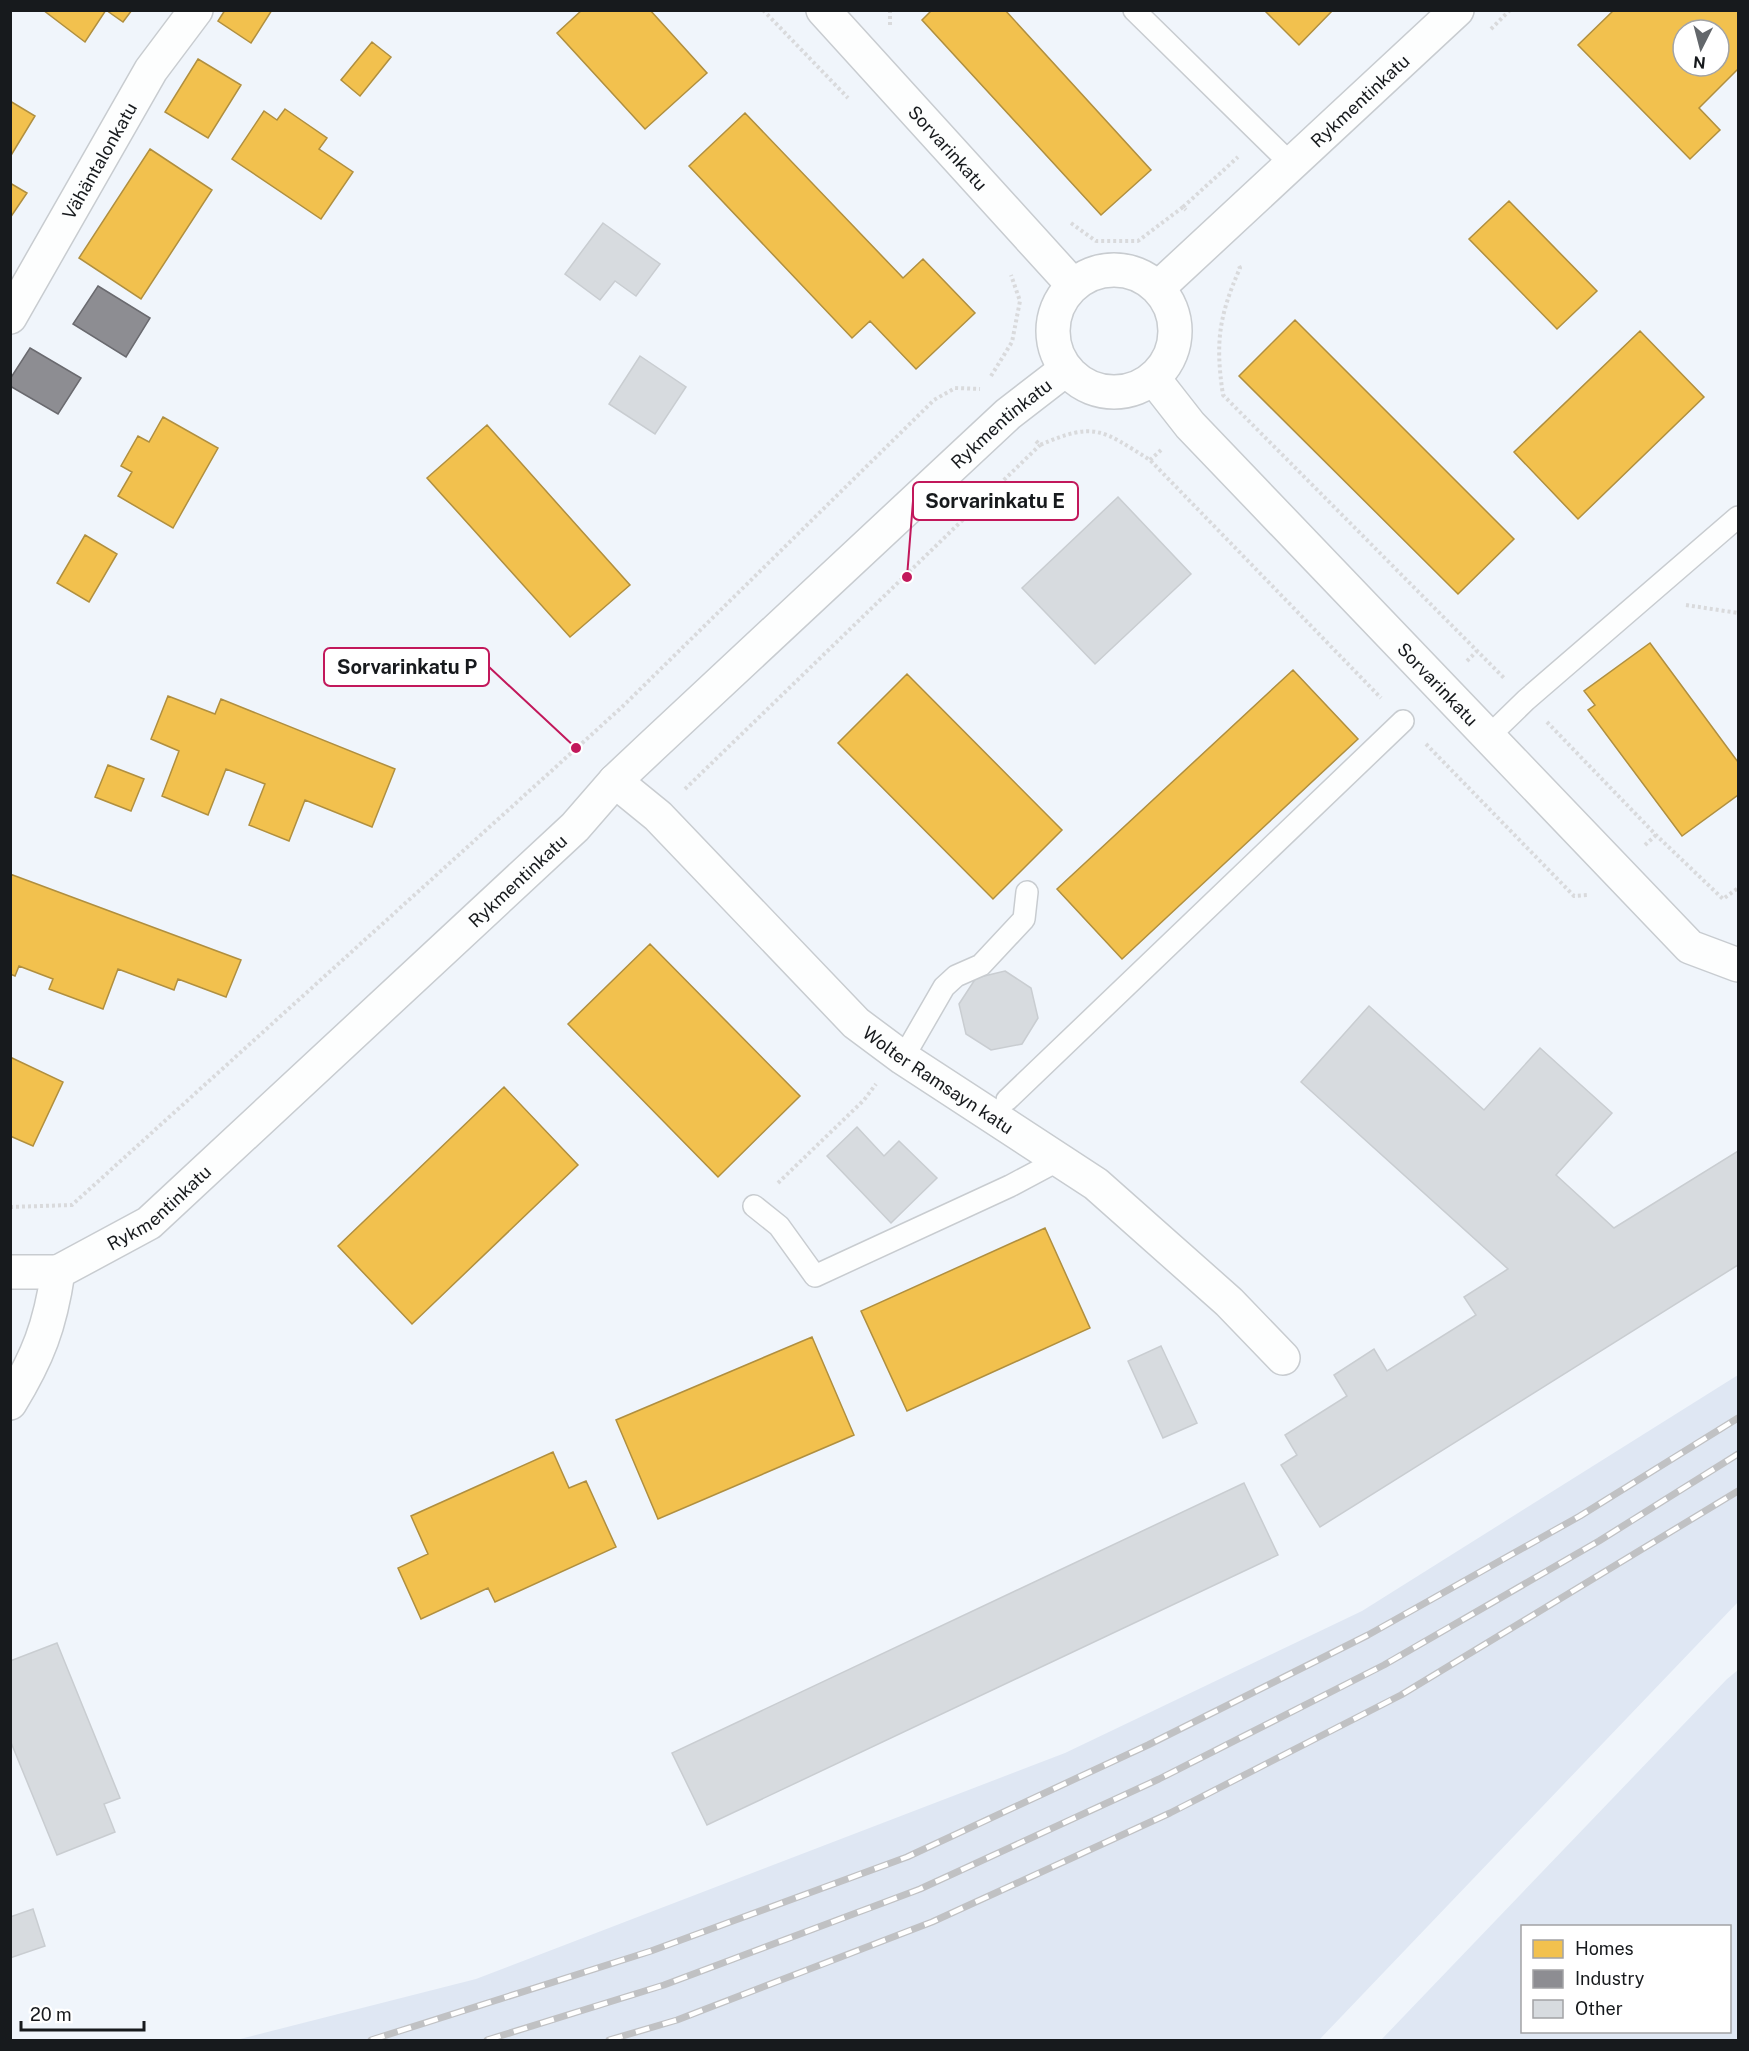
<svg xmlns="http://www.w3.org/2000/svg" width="1749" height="2051" viewBox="0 0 1749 2051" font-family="'Public Sans',sans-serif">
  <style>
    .built { fill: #dfe7f3; fill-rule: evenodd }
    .homes { fill: #f2c14e; stroke: #b08f3f; stroke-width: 1.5; fill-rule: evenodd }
    .industry { fill: #8d8d92; stroke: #6a6a6f; stroke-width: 1.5 }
    .building { fill: #d7dbdf; stroke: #c9cdd1; stroke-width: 1.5 }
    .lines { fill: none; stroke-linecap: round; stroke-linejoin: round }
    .lane-casing { stroke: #c8ccd0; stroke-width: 24 }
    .street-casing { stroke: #c8ccd0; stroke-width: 36 }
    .path { stroke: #d9dadc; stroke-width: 4; stroke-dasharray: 3 3; stroke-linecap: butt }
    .lane { stroke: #fdfefe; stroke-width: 21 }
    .street { stroke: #fdfefe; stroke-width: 33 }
    .rail-casing { stroke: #c0c1c3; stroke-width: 7 }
    .rail { stroke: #fff; stroke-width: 4.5; stroke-dasharray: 14; stroke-linecap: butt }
    .labels { text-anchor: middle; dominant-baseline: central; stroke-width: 6; stroke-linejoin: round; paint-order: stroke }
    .street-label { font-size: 18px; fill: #171a1d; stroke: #fff }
    .leader { fill: none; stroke: #c2185b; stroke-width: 2 }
    .callout-dot { fill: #c2185b; stroke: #fff; stroke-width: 2 }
    .callout { fill: #fff; stroke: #c2185b; stroke-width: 2 }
    .callout-label { font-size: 20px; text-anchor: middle; font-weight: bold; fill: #171a1d }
  </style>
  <rect width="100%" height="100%" fill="#f0f5fb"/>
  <!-- built -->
  <path class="built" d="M 1738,1375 L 1738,1602 L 1319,2040 L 236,2040 L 476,1979 L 1065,1753 L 1362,1611 Z
    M 1738,1670 L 1738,2040 L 1381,2040 L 1727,1679 ZM 1522,1926 L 1730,1926 L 1730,2032 L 1522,2032 Z"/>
  <!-- homes -->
  <path class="homes" d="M 43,10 L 106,10 L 85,42 Z
    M 106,10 L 132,10 L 123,22 Z
    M 225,10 L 272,10 L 251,43 L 218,21 Z
    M 582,10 L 650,10 L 707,73 L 645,129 L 557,33 Z
    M 932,10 L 1005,10 L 1151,170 L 1101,215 L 922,20 Z
    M 1264,10 L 1333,10 L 1299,45 Z
    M 1614,10 L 1738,10 L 1738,69 L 1699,108 L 1720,130 L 1690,159 L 1578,45 ZM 1683,30 L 1719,30 L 1719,66 L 1683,66 Z
    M 372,42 L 391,57 L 360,96 L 341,80 Z
    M 198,59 L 241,85 L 208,138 L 165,112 Z
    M 10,101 L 35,116 L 10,157 Z
    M 285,109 L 327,138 L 319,149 L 353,172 L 321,219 L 232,159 L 264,111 L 277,120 Z
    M 745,113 L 903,278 L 923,259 L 975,313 L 916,369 L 870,321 L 852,338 L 689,166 Z
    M 150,149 L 212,190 L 141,299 L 79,258 Z
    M 10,183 L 27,193 L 10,218 Z
    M 1509,201 L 1597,291 L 1557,329 L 1469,239 Z
    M 1295,320 L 1514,539 L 1458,594 L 1239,376 Z
    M 1640,331 L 1704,397 L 1578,519 L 1514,452 Z
    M 163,417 L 218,448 L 173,528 L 118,496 L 132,472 L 121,466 L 138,436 L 149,442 Z
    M 487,425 L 630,585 L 570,637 L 427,478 Z
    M 85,535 L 117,554 L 89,602 L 57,583 Z
    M 1650,643 L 1738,762 L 1738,795 L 1682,836 L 1588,710 L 1595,705 L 1584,691 Z
    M 1293,670 L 1358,739 L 1122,959 L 1057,889 Z
    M 907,674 L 1062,830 L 993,899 L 838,743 Z
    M 168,696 L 215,714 L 221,699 L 395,769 L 372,827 L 305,800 L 289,841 L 249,825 L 265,784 L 226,769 L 208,815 L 162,796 L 179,751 L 151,739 Z
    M 108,765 L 144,779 L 131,811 L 95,797 Z
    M 10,874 L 241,960 L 226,997 L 178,979 L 174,990 L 118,969 L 103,1009 L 49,989 L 53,979 L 19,966 L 15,976 L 10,974 Z
    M 650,944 L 800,1096 L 718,1177 L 568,1024 Z
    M 10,1057 L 63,1082 L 33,1146 L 10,1136 Z
    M 504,1087 L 578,1165 L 412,1324 L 338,1246 Z
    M 1045,1228 L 1090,1328 L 907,1411 L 861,1311 Z
    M 812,1337 L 854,1435 L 658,1519 L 616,1420 Z
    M 553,1452 L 569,1488 L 586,1481 L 616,1547 L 495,1602 L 488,1588 L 421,1619 L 398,1568 L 428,1554 L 411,1516 Z"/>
  <!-- industry -->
  <path class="industry" d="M 98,286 L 150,318 L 126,357 L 73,324 Z
    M 30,348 L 81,378 L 58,414 L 10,386 L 10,379 Z"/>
  <!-- building -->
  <path class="building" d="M 603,223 L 660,264 L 636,296 L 615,281 L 600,300 L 565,274 Z
    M 640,356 L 686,387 L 655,434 L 609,404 Z
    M 1118,497 L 1191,574 L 1095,664 L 1022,588 Z
    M 1005,971 L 1031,988 L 1038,1018 L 1022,1044 L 991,1050 L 966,1034 L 959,1004 L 976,978 Z
    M 1369,1006 L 1484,1110 L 1540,1048 L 1612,1113 L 1556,1175 L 1614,1228 L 1738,1151 L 1738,1265 L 1320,1527 L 1281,1465 L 1297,1455 L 1285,1435 L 1347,1396 L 1334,1375 L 1374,1349 L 1387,1371 L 1476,1315 L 1464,1297 L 1508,1269 L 1301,1082 Z
    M 857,1127 L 884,1156 L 899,1141 L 937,1178 L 891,1223 L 827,1156 Z
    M 1161,1346 L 1197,1423 L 1163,1438 L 1128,1361 Z
    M 1244,1483 L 1278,1555 L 707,1825 L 672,1753 Z
    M 57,1643 L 120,1798 L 104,1804 L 115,1832 L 57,1855 L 10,1740 L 10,1661 Z
    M 33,1909 L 45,1946 L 10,1958 L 10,1917 Z"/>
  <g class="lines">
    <defs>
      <path id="lane" d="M 1134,10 L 1291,164
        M 1489,736 L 1526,700 L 1738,517
        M 903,1058 L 944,987 L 956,976 L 981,965 L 1024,919 L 1027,892
        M 1007,1100 L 1403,721
        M 754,1206 L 779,1226 L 815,1276 L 1010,1186 L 1059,1160"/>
      <g id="street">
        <path id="s1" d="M 823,10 L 1072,284"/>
        <circle cx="1114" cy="331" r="61"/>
        <path id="s2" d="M 1159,287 L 1457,10"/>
        <path id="s3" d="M 10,317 L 151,70 L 196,10"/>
        <path id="s4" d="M 1154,379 L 1190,425 L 1690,947 L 1738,965"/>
        <path id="s5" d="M 615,781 L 658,816 L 856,1023 L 903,1058 L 1096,1184 L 1229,1302 L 1283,1358"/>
        <path d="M 10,1272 L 58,1272"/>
        <path id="s6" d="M 10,1403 C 38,1357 50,1326 58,1272 L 149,1223 L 575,827 L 615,781 L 650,748 L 1008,414 L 1065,370"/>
      </g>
    </defs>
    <!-- lane casing -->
    <use href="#lane" class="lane-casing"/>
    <!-- street casing -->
    <use href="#street" class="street-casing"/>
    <!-- path -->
    <path class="path" d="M 763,10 L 848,98
      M 890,25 L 890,10
      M 1491,29 L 1510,10
      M 1183,207 L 1238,157
      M 1071,223 L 1096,241 L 1138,241 L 1183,207 L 1186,210
      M 1239,266 L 1240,268 C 1219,316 1215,342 1223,395 L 1504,678
      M 991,376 L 1012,342 L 1020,301 L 1011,275
      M 1036,441 L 1040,445 C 1095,421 1102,430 1150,460 L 1381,698
      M 1150,460 L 1161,450
      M 1686,605 L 1738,613
      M 1467,661 L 1477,651
      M 1547,722 L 1656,835 L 1723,899 L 1738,888
      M 1426,744 L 1574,896 L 1588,895
      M 685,789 L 1040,445
      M 1645,845 L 1656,835
      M 778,1183 L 864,1100 L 876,1084
      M 10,1207 L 72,1205 L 622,707 L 934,400 L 955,388 L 980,389"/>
    <!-- lane -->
    <use href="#lane" class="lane"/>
    <!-- street -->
    <use href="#street" class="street"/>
    <defs>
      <path id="rail" d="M 371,2040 L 651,1951 L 907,1857 L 1148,1745 L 1368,1635 L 1580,1516 L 1738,1418
        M 487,2040 L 664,1985 L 920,1889 L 1159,1779 L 1384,1665 L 1599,1541 L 1738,1454
        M 609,2040 L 677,2020 L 932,1922 L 1170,1813 L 1401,1695 L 1738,1491"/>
    </defs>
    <!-- rail casing -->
    <use href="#rail" class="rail-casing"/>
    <!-- rail -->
    <use href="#rail" class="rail"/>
  </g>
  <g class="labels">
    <!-- street labels -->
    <g class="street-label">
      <text stroke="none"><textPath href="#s2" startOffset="274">Rykmentinkatu</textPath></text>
      <text stroke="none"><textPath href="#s1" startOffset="186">Sorvarinkatu</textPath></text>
      <text stroke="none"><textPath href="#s3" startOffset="180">Vähäntalonkatu</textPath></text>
      <text stroke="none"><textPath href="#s6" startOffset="1413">Rykmentinkatu</textPath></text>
      <text stroke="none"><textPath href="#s4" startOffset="417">Sorvarinkatu</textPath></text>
      <text stroke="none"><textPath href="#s6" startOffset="747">Rykmentinkatu</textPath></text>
      <text stroke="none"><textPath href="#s5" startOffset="442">Wolter Ramsayn katu</textPath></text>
      <text stroke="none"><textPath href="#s6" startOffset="261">Rykmentinkatu</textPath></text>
    </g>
  </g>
  <!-- callouts -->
  <path class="leader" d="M907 577L913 501M576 748L489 667"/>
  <g class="callout-dot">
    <circle cx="907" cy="577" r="6"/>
    <circle cx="576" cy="748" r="6"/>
  </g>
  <g class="callout">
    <rect x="913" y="482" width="165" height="38" rx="6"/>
    <rect x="324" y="648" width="165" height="38" rx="6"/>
  </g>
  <g class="callout-label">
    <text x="995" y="508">Sorvarinkatu E</text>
    <text x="407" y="674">Sorvarinkatu P</text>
  </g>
  <!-- border -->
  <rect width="1749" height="2051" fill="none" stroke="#171a1d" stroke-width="24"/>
  <!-- legend -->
  <rect x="1521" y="1925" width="210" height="108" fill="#ffffff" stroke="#a2a3a5" stroke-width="1.5"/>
  <rect x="1533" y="1940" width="30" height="18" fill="#f2c14e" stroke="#a2a3a5" stroke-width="1.5"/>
  <text x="1575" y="1955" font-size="18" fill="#171a1d">Homes</text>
  <rect x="1533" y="1970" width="30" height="18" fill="#8d8d92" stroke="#a2a3a5" stroke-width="1.5"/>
  <text x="1575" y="1985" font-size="18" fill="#171a1d">Industry</text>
  <rect x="1533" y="2000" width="30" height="18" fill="#d7dbdf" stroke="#a2a3a5" stroke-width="1.5"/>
  <text x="1575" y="2015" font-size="18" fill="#171a1d">Other</text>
  <!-- north arrow -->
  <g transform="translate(1701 48) rotate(186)"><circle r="28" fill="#ffffff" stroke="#a2a3a5" stroke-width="1.5"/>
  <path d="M0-4.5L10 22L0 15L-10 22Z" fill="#63676b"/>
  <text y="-9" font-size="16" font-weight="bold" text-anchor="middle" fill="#171a1d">N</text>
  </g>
  <!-- scale -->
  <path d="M21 2021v9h123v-9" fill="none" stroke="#171a1d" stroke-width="3"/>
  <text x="30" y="2021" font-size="18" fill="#171a1d" stroke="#ffffff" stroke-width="4.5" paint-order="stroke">20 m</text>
</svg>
